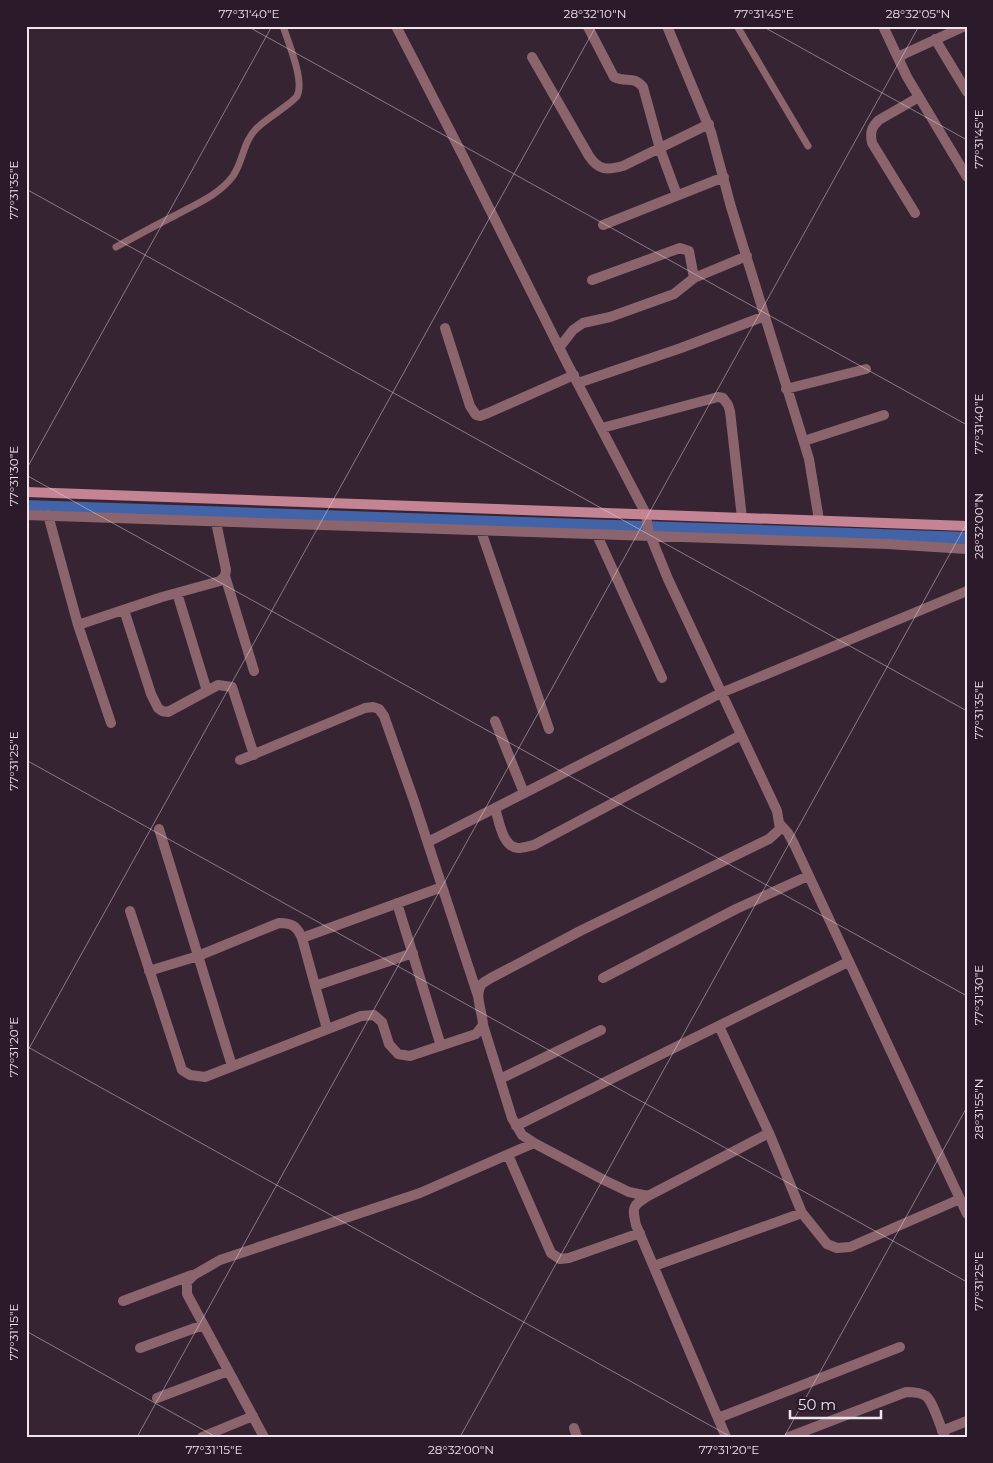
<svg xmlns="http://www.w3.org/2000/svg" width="993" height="1463" viewBox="0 0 993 1463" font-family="Montserrat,sans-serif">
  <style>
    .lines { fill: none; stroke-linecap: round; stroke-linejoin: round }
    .canal { stroke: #4363a9; stroke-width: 12 }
    .lane { stroke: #8c646d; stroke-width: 7 }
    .street { stroke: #8c646d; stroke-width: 10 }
    .secondary { stroke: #c48493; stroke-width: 10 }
    .ticks { fill: none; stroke: #f0e4ee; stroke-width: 1; stroke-opacity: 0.45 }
    .neatline { fill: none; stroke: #f0e4ee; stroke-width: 2 }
    .ticks-label { font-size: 12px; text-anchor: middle; fill: #f0e4ee }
  </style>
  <rect width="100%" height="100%" fill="#362433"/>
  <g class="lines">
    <!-- canal -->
    <path class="canal" d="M 26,506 L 967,538"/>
    <!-- lane -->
    <path class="lane" d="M 737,26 L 808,146
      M 116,247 C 136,236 156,225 176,215 C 196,204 219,195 233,176 C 243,162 243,142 256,129 C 264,120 293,103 297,96 C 305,81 288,42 283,26"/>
    <!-- street -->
    <path class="street" d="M 667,26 L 711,132 L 731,207 L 809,459 L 819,520
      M 883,26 L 899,60
      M 965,26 L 904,54 L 901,56 L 899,60 L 907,77 L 967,177
      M 588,27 L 614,77 C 626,83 633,75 643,87 L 660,149 L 677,195
      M 935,39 L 967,92
      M 532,57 L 589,156 C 599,171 607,170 623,166 L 709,124
      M 915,213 L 872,143 C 870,133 871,127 879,120 L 919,97
      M 603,225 L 724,177
      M 592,280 L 680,248 L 689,251 L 694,278
      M 445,328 L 470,406 L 476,415 L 480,416 L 488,413 L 574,375
      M 559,348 L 573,330 L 583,323 L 610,317 L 674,294 L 694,278 L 747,256
      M 578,383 L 681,348 L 765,316
      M 786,389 L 866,369
      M 602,428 L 718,397 L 723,398 L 728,405 L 730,411 L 742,518
      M 804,441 L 884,415
      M 26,515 L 887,544 L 967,549
      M 48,515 L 78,625 L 111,723
      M 481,531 L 549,729
      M 597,535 L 662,678
      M 225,576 L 254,671
      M 177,593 L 207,691
      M 124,610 L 151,694 L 158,708 L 162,711 L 168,712 L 218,685 L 232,687 L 254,755
      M 78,625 L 162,597 L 220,581 L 225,576 L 226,570 L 216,522
      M 495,721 L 524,793
      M 240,760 L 365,708 L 373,707 L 379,709 L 384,716 L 413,798 L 478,996
      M 495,808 C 499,820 502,847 518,848 C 523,848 529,846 534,845 L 741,735
      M 780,824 L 788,833 L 794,844 L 967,1214
      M 159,829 L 232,1066
      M 428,842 L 721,693 L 967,591
      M 397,903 L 441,1046
      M 130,911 L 182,1070 L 190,1075 L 205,1077 L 361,1016 L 374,1015 L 382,1022 L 389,1044 L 398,1054 L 410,1056 L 476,1034 L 483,1025 C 483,1013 474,996 481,985 C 483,982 488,980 491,978 L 582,930 L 769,839 L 780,829 L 777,811 L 668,579 L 648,530 L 646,514 L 567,363 L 461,152 L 396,26
      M 302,938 L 442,887
      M 149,971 L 198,956 L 279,923 C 292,923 297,926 302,938 L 327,1029
      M 603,978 L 736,909 L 808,876
      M 315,986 L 413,953
      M 483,1025 L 512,1118 L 522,1135 L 534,1143 L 604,1180 L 629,1192 L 648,1196
      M 719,1026 L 769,1133 L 802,1213 L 827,1244 L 837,1248 L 850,1247 L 960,1199
      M 500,1079 L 601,1030
      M 516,1126 L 848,962
      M 508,1155 L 551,1253 L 560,1259 L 569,1258 L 640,1233
      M 654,1266 L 802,1213
      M 123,1301 L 192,1275
      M 140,1348 L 203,1325
      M 157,1398 L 228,1371
      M 718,1418 L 900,1347
      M 574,1428 L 577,1437
      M 942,1431 L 967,1421
      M 202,1437 L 253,1416
      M 264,1437 L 187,1294 L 187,1282 L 194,1275 L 220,1260 L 420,1193 L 534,1143
      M 726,1437 L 636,1225 C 632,1207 632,1206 648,1196 L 769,1133
      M 789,1437 L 906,1392 C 912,1392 920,1392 926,1396 C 934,1403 940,1427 945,1437"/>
    <!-- secondary -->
    <path class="secondary" d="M 26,492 L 967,526"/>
  </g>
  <!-- ticks -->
  <path class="ticks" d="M 247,26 L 967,425M 762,26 L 967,140M 26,189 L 967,711M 26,470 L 272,26M 26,475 L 967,996M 26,760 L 967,1282M 26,1046 L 731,1437M 26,1054 L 596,26M 26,1331 L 216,1437M 137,1437 L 919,26M 460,1437 L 967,523M 784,1437 L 967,1107"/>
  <!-- border -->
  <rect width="993" height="1463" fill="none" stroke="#2b1a29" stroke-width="55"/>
  <!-- scale -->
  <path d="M790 1410v8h91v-8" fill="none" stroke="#f0e4ee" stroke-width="2.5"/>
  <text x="798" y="1410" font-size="15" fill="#f0e4ee" stroke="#2b1a29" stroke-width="4" paint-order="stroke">50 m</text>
  <rect x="28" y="28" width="938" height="1408" class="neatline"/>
  <g class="ticks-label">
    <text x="249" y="18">77°31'40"E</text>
    <text x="595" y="18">28°32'10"N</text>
    <text x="764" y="18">77°31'45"E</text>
    <text x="918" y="18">28°32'05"N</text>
    <text transform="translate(979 139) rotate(-90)" y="4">77°31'45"E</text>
    <text transform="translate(14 190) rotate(-90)" y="4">77°31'35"E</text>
    <text transform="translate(979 424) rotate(-90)" y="4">77°31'40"E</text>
    <text transform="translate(14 476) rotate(-90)" y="4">77°31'30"E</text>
    <text transform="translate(979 526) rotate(-90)" y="4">28°32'00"N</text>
    <text transform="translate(979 710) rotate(-90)" y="4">77°31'35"E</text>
    <text transform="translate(14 761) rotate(-90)" y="4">77°31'25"E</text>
    <text transform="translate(979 995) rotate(-90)" y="4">77°31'30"E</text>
    <text transform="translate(14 1047) rotate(-90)" y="4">77°31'20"E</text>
    <text transform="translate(979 1109) rotate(-90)" y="4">28°31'55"N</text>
    <text transform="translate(979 1281) rotate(-90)" y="4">77°31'25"E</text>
    <text transform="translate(14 1332) rotate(-90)" y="4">77°31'15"E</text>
    <text x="214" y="1454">77°31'15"E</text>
    <text x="461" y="1454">28°32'00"N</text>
    <text x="729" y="1454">77°31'20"E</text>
  </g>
</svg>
